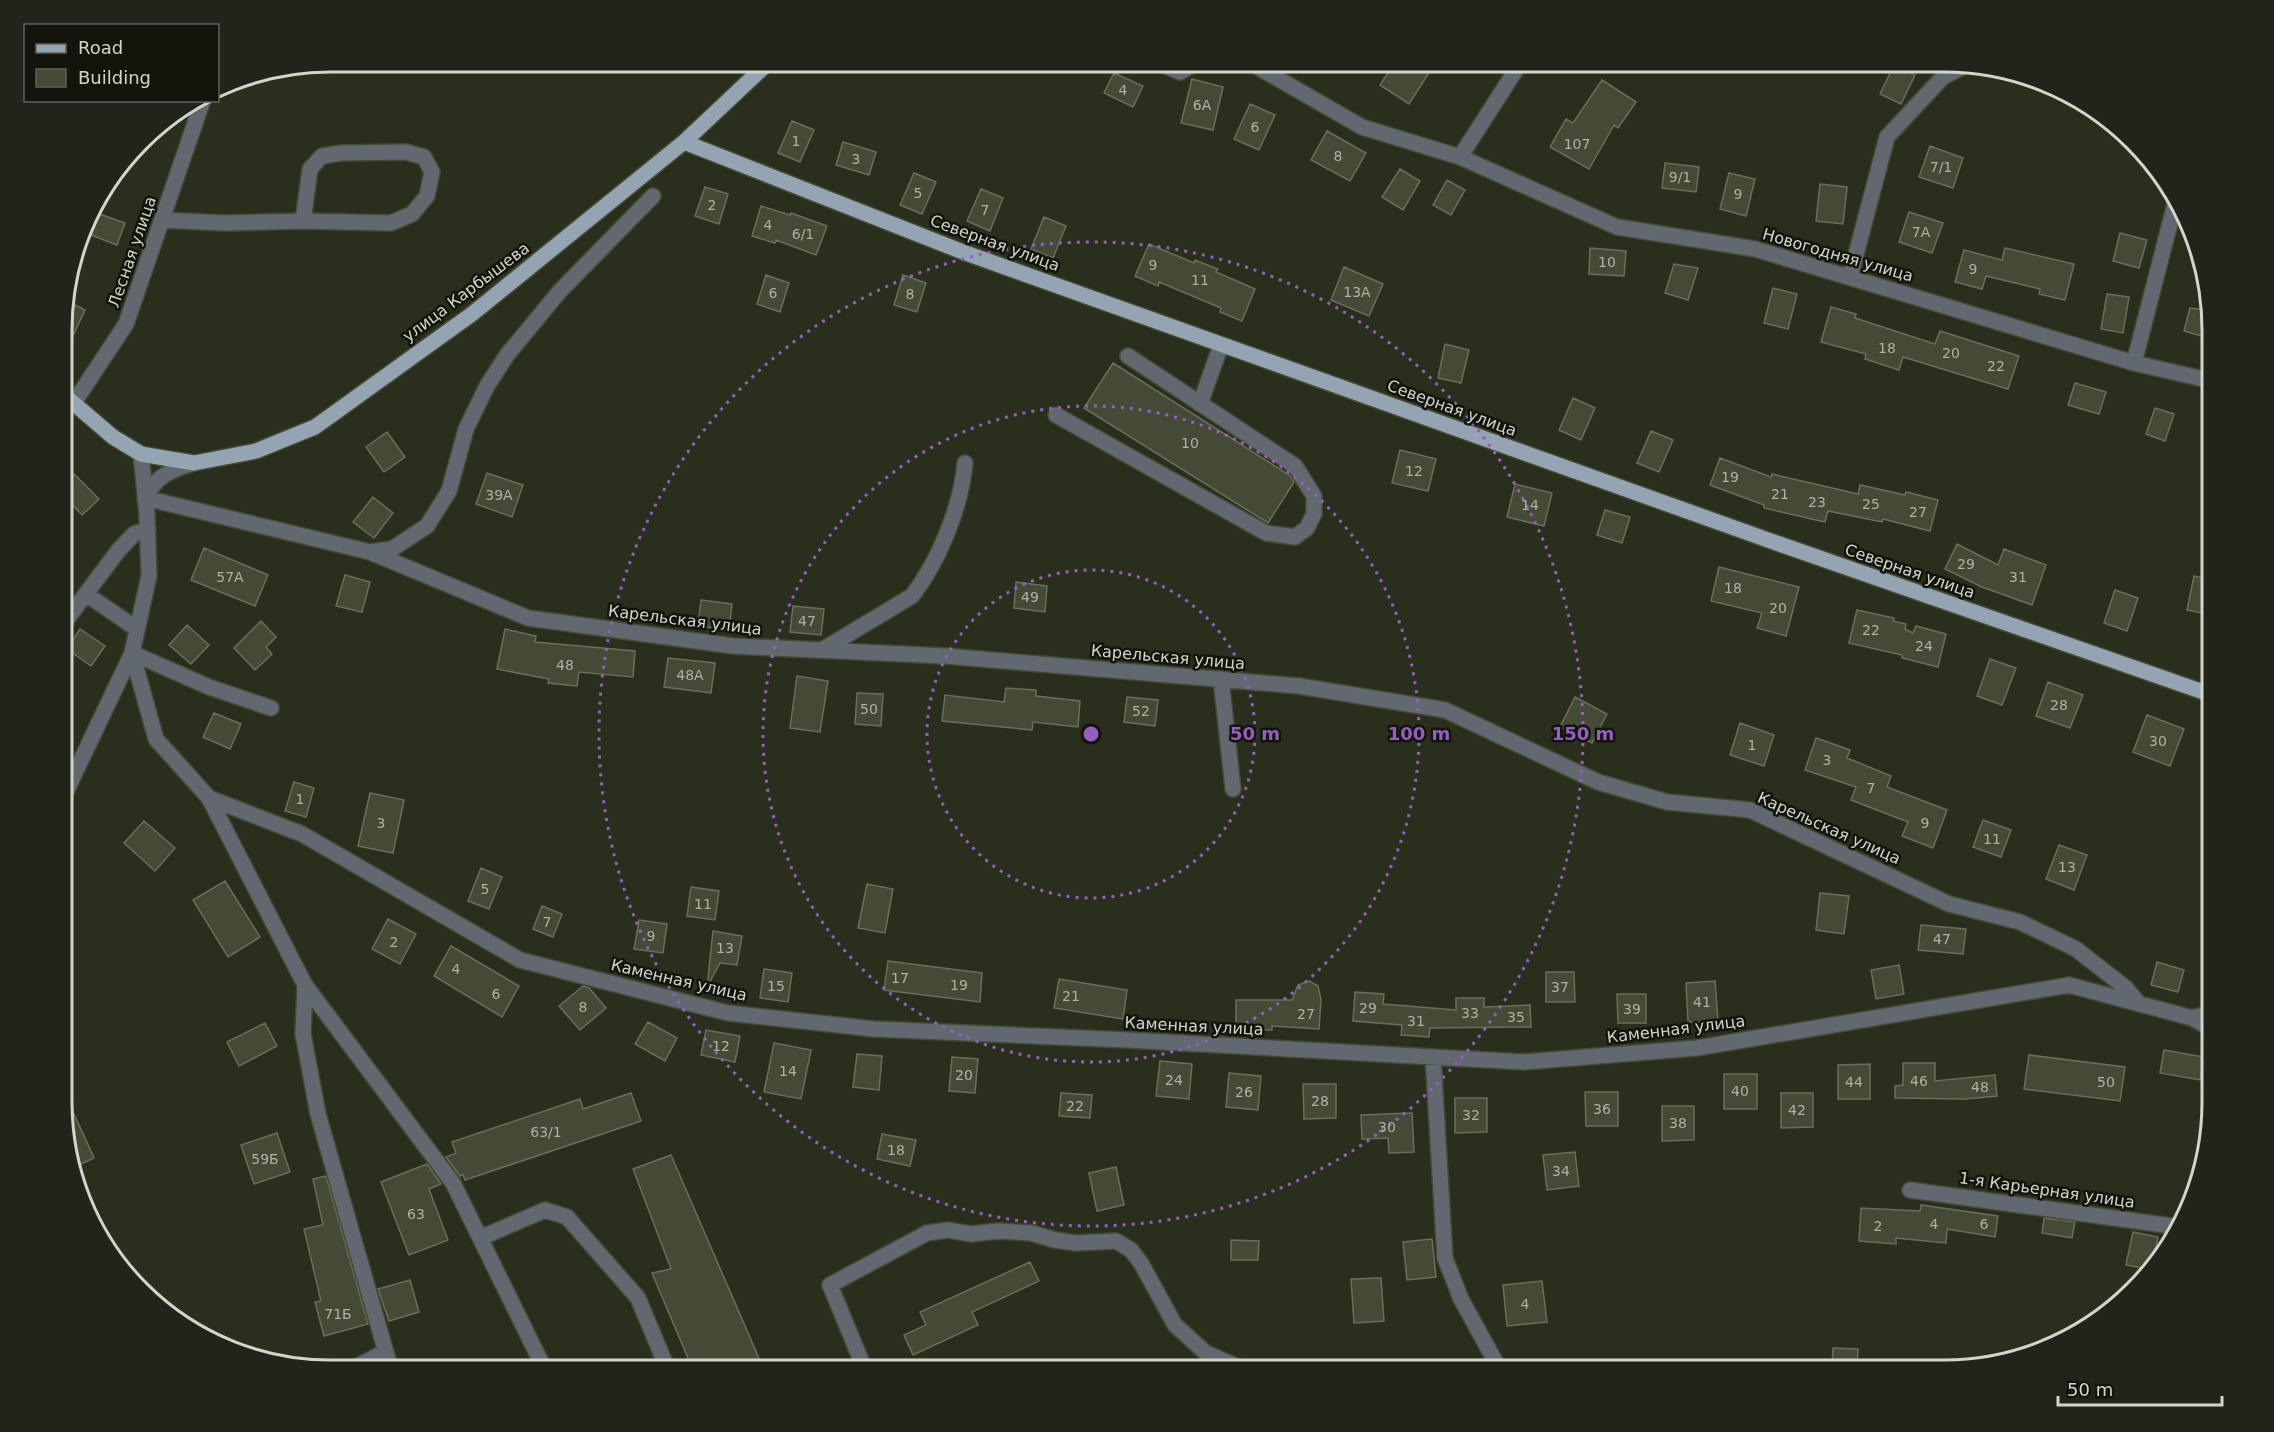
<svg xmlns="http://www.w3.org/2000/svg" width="2274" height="1432" viewBox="0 0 2274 1432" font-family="'DejaVu Sans',sans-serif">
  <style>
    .building { fill: #444a36; stroke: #696f5b; stroke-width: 1.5 }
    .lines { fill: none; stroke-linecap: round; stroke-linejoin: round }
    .minor-casing { stroke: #454938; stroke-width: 18 }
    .major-casing { stroke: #454938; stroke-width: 18 }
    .minor { stroke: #61686f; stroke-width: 15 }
    .major { stroke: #95a4b3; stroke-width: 15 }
    .ring { fill: none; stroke: #955fc2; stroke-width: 3; stroke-dasharray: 3 6 }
    .labels { text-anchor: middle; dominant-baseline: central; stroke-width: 5; stroke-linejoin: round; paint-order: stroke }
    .number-label { font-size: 14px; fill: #aeb3a5 }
    .street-label { font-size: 16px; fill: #d2d6ca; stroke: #13150d }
    .rim { fill: none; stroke: #d2d6ca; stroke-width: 3 }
    .centre { fill: #955fc2; stroke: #13150d; stroke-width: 3 }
    .ring-label { font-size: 18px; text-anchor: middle; font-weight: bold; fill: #955fc2; stroke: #13150d; stroke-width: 5; stroke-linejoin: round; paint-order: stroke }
  </style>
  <rect width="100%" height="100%" fill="#2a2e1c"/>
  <!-- building -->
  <path class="building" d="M 1395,62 L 1436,62 L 1409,104 L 1380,85 Z
    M 1894,65 L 1915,75 L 1901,104 L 1880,94 Z
    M 1114,73 L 1143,86 L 1133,107 L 1104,93 Z
    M 1192,79 L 1223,87 L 1213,130 L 1181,123 Z
    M 1602,80 L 1636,102 L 1618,128 L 1614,125 L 1589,169 L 1550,147 L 1566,119 L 1573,123 Z
    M 1250,104 L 1275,115 L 1259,150 L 1234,139 Z
    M 792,121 L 814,130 L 800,162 L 778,153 Z
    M 1327,131 L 1366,153 L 1350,181 L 1311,160 Z
    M 843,142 L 876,152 L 869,175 L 836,165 Z
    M 1930,146 L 1963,158 L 1953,188 L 1919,177 Z
    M 1665,163 L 1699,167 L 1696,192 L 1662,188 Z
    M 1400,169 L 1420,181 L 1403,210 L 1382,197 Z
    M 914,173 L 936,182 L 922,214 L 900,205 Z
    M 1729,173 L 1755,179 L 1746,216 L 1720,209 Z
    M 1447,180 L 1465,190 L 1451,215 L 1433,205 Z
    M 1820,184 L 1847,187 L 1843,224 L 1816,221 Z
    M 705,187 L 728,194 L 719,224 L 695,216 Z
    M 981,189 L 1003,198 L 990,231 L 967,221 Z
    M 761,206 L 790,215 L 791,213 L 827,226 L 816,255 L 776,240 L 775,243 L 752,236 Z
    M 94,212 L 125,223 L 117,245 L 86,233 Z
    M 1909,212 L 1943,223 L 1932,253 L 1899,242 Z
    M 1044,217 L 1066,226 L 1053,258 L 1031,249 Z
    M 2120,233 L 2147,240 L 2139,268 L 2113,261 Z
    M 1149,244 L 1194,263 L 1195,260 L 1218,269 L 1216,272 L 1255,289 L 1242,321 L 1220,312 L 1221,308 L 1159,282 L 1158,286 L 1135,276 Z
    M 1590,248 L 1626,251 L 1624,276 L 1589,274 Z
    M 2005,248 L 2074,264 L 2065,300 L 2039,294 L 2040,289 L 1986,276 L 1982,289 L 1955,282 L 1964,250 L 2002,260 Z
    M 1674,264 L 1698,268 L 1688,300 L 1665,293 Z
    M 1344,267 L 1383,284 L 1369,316 L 1331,300 Z
    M 766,275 L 789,283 L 780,312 L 757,304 Z
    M 903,275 L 926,283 L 917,312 L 894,305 Z
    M 1773,288 L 1797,294 L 1788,329 L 1764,323 Z
    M 2107,294 L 2129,297 L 2123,333 L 2101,329 Z
    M 64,299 L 85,310 L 64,355 Z
    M 1831,307 L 1856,314 L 1855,318 L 1935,344 L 1940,331 L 2019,356 L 2008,389 L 1903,357 L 1899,370 L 1865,359 L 1866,354 L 1821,342 Z
    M 2190,308 L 2212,311 L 2212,339 L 2184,331 Z
    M 1445,344 L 1469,350 L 1461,383 L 1438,378 Z
    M 1113,363 L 1289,475 L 1294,482 L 1268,523 L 1084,408 Z
    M 2075,383 L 2106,392 L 2099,414 L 2068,405 Z
    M 1573,398 L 1595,408 L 1581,440 L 1559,430 Z
    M 2155,408 L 2174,414 L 2165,441 L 2146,434 Z
    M 1651,431 L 1673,440 L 1659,472 L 1637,463 Z
    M 387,432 L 405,457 L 384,472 L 366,447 Z
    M 1400,450 L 1436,459 L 1428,491 L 1392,483 Z
    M 1720,458 L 1771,477 L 1772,474 L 1858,494 L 1860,485 L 1905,495 L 1906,492 L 1938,500 L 1930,531 L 1883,519 L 1882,522 L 1828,511 L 1825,522 L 1764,508 L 1764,505 L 1710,485 Z
    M 487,473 L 523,485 L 512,517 L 476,504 Z
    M 74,474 L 99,499 L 82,515 L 64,496 L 64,483 Z
    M 1515,484 L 1552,493 L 1544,526 L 1507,517 Z
    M 373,497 L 393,513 L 374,538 L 353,522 Z
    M 1605,510 L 1630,517 L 1622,543 L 1597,535 Z
    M 1957,544 L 1998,565 L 2004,549 L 2046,565 L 2032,605 L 1982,587 L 1945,569 Z
    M 204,548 L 268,575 L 255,606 L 191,580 Z
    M 1719,567 L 1799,587 L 1786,636 L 1757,628 L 1762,613 L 1711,601 Z
    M 345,575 L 370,582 L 362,612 L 336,606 Z
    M 2194,576 L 2212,580 L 2212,615 L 2187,610 Z
    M 1016,582 L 1047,586 L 1045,612 L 1014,608 Z
    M 2115,590 L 2138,598 L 2127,631 L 2104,623 Z
    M 701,600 L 732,604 L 729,630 L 698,626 Z
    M 793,606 L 824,609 L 821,635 L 790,632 Z
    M 1857,610 L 1894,618 L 1893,621 L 1906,624 L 1905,629 L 1913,633 L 1916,626 L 1946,634 L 1938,667 L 1902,658 L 1902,655 L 1849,643 Z
    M 261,621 L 276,637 L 266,647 L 272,654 L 255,670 L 234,648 Z
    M 187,625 L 209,645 L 191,664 L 169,645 Z
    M 80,629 L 105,646 L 91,666 L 67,649 Z
    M 505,629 L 536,636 L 535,642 L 635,651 L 633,677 L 579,672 L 577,686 L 548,683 L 549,679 L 497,669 Z
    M 668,658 L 715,663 L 711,693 L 664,687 Z
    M 1990,659 L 2016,668 L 2002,705 L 1977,696 Z
    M 797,676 L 828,681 L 820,732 L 790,728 Z
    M 2048,682 L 2083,695 L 2070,728 L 2036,716 Z
    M 1006,688 L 1036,690 L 1036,696 L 1080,701 L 1078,727 L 1033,722 L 1032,730 L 942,721 L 945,695 L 1004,702 Z
    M 857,693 L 883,694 L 881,726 L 855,724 Z
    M 1127,697 L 1158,700 L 1155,726 L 1124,722 Z
    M 1575,697 L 1607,714 L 1592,743 L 1560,727 Z
    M 214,713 L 241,724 L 230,749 L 203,737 Z
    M 2147,715 L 2184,729 L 2170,766 L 2133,752 Z
    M 1740,723 L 1774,735 L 1764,766 L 1730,755 Z
    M 1816,738 L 1850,750 L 1847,758 L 1891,776 L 1887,787 L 1947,810 L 1933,848 L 1902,836 L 1908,822 L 1851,800 L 1856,787 L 1805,770 Z
    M 294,782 L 314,788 L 306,817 L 285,811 Z
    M 370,793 L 404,800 L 393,853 L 358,846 Z
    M 1983,820 L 2011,830 L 2001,857 L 1973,847 Z
    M 144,821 L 175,848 L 155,871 L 124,843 Z
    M 2059,845 L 2087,855 L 2074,890 L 2046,879 Z
    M 481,868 L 502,877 L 489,909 L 468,901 Z
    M 225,881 L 260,937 L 228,957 L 193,900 Z
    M 867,884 L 893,889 L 885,933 L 858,928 Z
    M 691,887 L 719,891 L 715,920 L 687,916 Z
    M 1820,893 L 1849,896 L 1844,934 L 1816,930 Z
    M 542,906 L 562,914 L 553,937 L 533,929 Z
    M 388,919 L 416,934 L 400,964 L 372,949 Z
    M 639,920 L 667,924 L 663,953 L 634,949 Z
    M 1921,925 L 1966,929 L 1963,954 L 1918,950 Z
    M 713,931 L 742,936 L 737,965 L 720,963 L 707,987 Z
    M 451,946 L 519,986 L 502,1017 L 434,976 Z
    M 888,961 L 982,973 L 980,1002 L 884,990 Z
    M 2157,962 L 2184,970 L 2178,992 L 2151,985 Z
    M 1899,965 L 1904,994 L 1876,999 L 1871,970 Z
    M 764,969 L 792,973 L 788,1002 L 760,998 Z
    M 1546,972 L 1574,972 L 1575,1002 L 1546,1002 Z
    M 1059,979 L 1127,990 L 1123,1019 L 1054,1008 Z
    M 1309,981 L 1318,986 L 1321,1000 L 1319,1029 L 1272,1026 L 1272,1030 L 1236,1029 L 1236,1000 L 1292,1000 L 1298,985 Z
    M 1715,981 L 1718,1021 L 1688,1022 L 1686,983 Z
    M 583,986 L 589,988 L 606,1008 L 580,1030 L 559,1006 Z
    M 1355,992 L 1384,994 L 1383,1004 L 1456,1010 L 1456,998 L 1484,998 L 1484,1007 L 1530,1005 L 1531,1027 L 1430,1028 L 1429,1037 L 1401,1035 L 1402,1025 L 1353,1021 Z
    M 1617,994 L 1646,994 L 1646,1023 L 1618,1023 Z
    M 648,1022 L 677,1038 L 665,1061 L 635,1044 Z
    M 265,1023 L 277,1046 L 239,1066 L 227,1042 Z
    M 706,1030 L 740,1036 L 735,1062 L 701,1055 Z
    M 774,1043 L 811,1050 L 801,1099 L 764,1092 Z
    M 2164,1050 L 2204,1057 L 2200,1080 L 2160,1073 Z
    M 857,1054 L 882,1056 L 879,1090 L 853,1087 Z
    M 2029,1055 L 2125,1067 L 2120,1101 L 2024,1089 Z
    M 952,1057 L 978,1059 L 975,1093 L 949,1091 Z
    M 1160,1061 L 1192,1064 L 1189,1099 L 1156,1096 Z
    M 1903,1063 L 1935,1063 L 1935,1081 L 1995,1075 L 1997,1096 L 1966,1099 L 1895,1098 L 1895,1086 L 1903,1085 Z
    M 1870,1064 L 1870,1099 L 1838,1099 L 1838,1065 Z
    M 1229,1073 L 1261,1076 L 1258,1110 L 1226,1107 Z
    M 1724,1074 L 1757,1074 L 1757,1109 L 1724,1109 Z
    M 1303,1084 L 1336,1084 L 1336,1118 L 1304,1119 Z
    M 64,1092 L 94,1158 L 75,1167 L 64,1137 Z
    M 1585,1092 L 1618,1092 L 1618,1126 L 1586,1126 Z
    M 631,1093 L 641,1121 L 465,1180 L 463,1175 L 460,1176 L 446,1157 L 456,1153 L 452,1142 L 580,1099 L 583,1109 Z
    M 1061,1093 L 1092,1095 L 1090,1118 L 1059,1116 Z
    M 1781,1093 L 1813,1093 L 1813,1127 L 1781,1128 Z
    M 1455,1098 L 1487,1098 L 1487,1132 L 1455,1133 Z
    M 1662,1106 L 1694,1106 L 1694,1140 L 1662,1141 Z
    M 1412,1113 L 1414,1152 L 1389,1153 L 1388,1138 L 1362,1139 L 1361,1115 Z
    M 277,1133 L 290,1172 L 254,1184 L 241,1145 Z
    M 882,1134 L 916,1140 L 910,1166 L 877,1159 Z
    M 1575,1152 L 1579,1186 L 1547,1190 L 1543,1155 Z
    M 671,1155 L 764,1370 L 693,1370 L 652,1273 L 671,1269 L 633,1169 Z
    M 427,1164 L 441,1184 L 429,1189 L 448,1240 L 409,1255 L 381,1182 Z
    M 1116,1167 L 1124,1205 L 1097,1211 L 1089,1173 Z
    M 326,1176 L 368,1324 L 324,1336 L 315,1302 L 321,1301 L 304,1229 L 323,1225 L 313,1179 Z
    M 1921,1205 L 1998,1216 L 1995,1237 L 1947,1229 L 1946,1243 L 1896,1238 L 1896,1244 L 1859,1241 L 1861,1208 L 1920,1211 Z
    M 2044,1218 L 2075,1222 L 2072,1238 L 2042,1233 Z
    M 2133,1232 L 2158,1237 L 2152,1265 L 2148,1269 L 2126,1265 Z
    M 1432,1239 L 1436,1277 L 1407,1280 L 1403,1242 Z
    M 1231,1240 L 1259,1241 L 1258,1260 L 1231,1260 Z
    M 1030,1262 L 1039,1281 L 972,1312 L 978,1325 L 913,1355 L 904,1335 L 926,1325 L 920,1312 Z
    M 1381,1278 L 1384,1321 L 1354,1323 L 1351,1279 Z
    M 410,1280 L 419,1312 L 389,1321 L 378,1289 Z
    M 1542,1281 L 1547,1322 L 1507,1326 L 1503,1285 Z
    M 1833,1348 L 1858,1349 L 1857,1370 L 1832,1370 Z"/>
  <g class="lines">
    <defs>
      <path id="minor" d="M 1157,62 L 1180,72 L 1198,62
        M 1249,62 L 1362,127 L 1460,157 L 1617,227 L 1755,249 L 2134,363 L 2212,381
        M 1460,157 L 1521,62
        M 162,220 L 224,223 L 303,221 L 391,223 L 412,214 L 427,196 L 432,172 L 424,157 L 406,152 L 341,153 L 322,156 L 310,169 L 303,221
        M 1850,277 L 1887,137 L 1943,77 L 1966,65
        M 2134,363 L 2177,196
        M 73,404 L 126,324 L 203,100
        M 1200,404 L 1221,345
        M 1056,415 L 1266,533 L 1295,537 L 1307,528 L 1314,514 L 1314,496 L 1295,466 L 1128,356
        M 194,463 C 172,469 156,476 145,498 L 370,552 L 528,618 L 733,646 L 945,656 L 1299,686 L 1445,710 L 1598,782 L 1667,802 L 1750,810 L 1949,904 L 2020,922 L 2076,949 L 2126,988 L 2139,1004
        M 370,552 L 392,549 L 427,526 L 449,491 L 466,429 L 487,386 L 507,355 L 560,291 L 653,196
        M 86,594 L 137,629
        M 64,623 L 118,551 L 134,534 L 148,529
        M 822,650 L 912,596 C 939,561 961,507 965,463
        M 132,653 L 156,739 L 209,798 L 305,985 L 453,1183 L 545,1370
        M 132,653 L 209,687 L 271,708
        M 1221,679 L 1233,789
        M 64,796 L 132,653 L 149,576 L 147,515 L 141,454
        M 209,798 L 302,834 L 520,960 L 728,1013 L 874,1029 L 1128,1040 L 1524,1062 L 1697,1048 L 2069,985 L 2192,1018 L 2212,1029
        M 305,985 L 303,1034 L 318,1114 L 391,1370
        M 2192,1018 L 2212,1013
        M 1433,1057 L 1445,1258 L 1461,1299 L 1500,1370
        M 1910,1190 L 2179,1227
        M 480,1238 L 545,1210 L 567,1217 L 638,1298 L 668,1370
        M 350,1370 L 385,1352
        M 865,1370 L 830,1285 L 927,1233 L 948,1230 L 971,1234 L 999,1231 L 1031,1233 L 1055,1240 L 1076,1243 L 1116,1241 L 1131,1250 L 1141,1263 L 1175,1325 L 1206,1353 L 1245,1370"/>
      <path id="major" d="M 684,142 L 963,252 L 1768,540 L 2212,695
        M 64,395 L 113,437 L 141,454 L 194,463 L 256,451 L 315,427 L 472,314 L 684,142 L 769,62"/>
    </defs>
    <!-- minor casing -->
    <use href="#minor" class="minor-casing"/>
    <!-- major casing -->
    <use href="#major" class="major-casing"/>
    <!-- minor -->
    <use href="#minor" class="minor"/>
    <!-- major -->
    <use href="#major" class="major"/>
  </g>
  <!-- distance rings -->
  <g class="ring">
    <circle cx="1091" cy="734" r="164"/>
    <circle cx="1091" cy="734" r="328"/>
    <circle cx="1091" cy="734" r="492"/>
  </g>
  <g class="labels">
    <!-- number labels -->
    <g class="number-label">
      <text x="1123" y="90">4</text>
      <text x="1202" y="105">6А</text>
      <text x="1255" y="127">6</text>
      <text x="796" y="141">1</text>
      <text x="1577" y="144">107</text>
      <text x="1338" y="156">8</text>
      <text x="856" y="159">3</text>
      <text x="1941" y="167">7/1</text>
      <text x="1680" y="177">9/1</text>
      <text x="918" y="193">5</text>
      <text x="1738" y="194">9</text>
      <text x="712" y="205">2</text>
      <text x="985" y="210">7</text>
      <text x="768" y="225">4</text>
      <text x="1921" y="232">7А</text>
      <text x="803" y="234">6/1</text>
      <text x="1607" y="262">10</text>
      <text x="1153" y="265">9</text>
      <text x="1973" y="269">9</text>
      <text x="1200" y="280">11</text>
      <text x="1357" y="292">13А</text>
      <text x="773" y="293">6</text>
      <text x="910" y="294">8</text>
      <text x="1887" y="348">18</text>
      <text x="1951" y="353">20</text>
      <text x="1996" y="366">22</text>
      <text x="1190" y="443">10</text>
      <text x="1414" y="471">12</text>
      <text x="1730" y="477">19</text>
      <text x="1780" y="494">21</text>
      <text x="499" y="495">39А</text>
      <text x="1817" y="502">23</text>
      <text x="1871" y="504">25</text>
      <text x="1530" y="505">14</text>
      <text x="1918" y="512">27</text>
      <text x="1966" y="564">29</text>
      <text x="230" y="577">57А</text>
      <text x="2018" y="577">31</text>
      <text x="1733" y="588">18</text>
      <text x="1030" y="597">49</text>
      <text x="1778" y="608">20</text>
      <text x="807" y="621">47</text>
      <text x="1871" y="630">22</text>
      <text x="1924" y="646">24</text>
      <text x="565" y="665">48</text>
      <text x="690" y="675">48А</text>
      <text x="2059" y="705">28</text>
      <text x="869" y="709">50</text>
      <text x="1141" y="711">52</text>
      <text x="2158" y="741">30</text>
      <text x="1752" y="745">1</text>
      <text x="1827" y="760">3</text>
      <text x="1871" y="788">7</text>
      <text x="300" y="799">1</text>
      <text x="381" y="823">3</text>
      <text x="1925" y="823">9</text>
      <text x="1992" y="839">11</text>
      <text x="2067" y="867">13</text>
      <text x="485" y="889">5</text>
      <text x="703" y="904">11</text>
      <text x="547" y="922">7</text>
      <text x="651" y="936">9</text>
      <text x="1942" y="939">47</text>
      <text x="394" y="942">2</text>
      <text x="725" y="948">13</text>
      <text x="456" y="969">4</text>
      <text x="900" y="978">17</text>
      <text x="959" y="985">19</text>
      <text x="776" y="986">15</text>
      <text x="1560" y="987">37</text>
      <text x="496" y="994">6</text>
      <text x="1071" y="996">21</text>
      <text x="1702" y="1002">41</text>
      <text x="583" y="1007">8</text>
      <text x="1368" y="1008">29</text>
      <text x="1632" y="1009">39</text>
      <text x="1470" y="1013">33</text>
      <text x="1306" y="1014">27</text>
      <text x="1516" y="1017">35</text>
      <text x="1416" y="1021">31</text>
      <text x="721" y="1046">12</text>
      <text x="788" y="1071">14</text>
      <text x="964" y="1075">20</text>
      <text x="1174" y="1080">24</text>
      <text x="1919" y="1081">46</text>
      <text x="1854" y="1082">44</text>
      <text x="2106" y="1082">50</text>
      <text x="1980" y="1087">48</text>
      <text x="1740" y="1091">40</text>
      <text x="1244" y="1092">26</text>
      <text x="1320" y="1101">28</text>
      <text x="1075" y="1106">22</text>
      <text x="1602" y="1109">36</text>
      <text x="1797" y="1110">42</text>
      <text x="1471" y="1115">32</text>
      <text x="1678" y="1123">38</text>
      <text x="1387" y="1127">30</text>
      <text x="546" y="1132">63/1</text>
      <text x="896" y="1150">18</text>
      <text x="265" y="1159">59Б</text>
      <text x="1561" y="1171">34</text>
      <text x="416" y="1214">63</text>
      <text x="1934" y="1224">4</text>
      <text x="1984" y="1224">6</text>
      <text x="1878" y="1226">2</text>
      <text x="1525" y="1304">4</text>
      <text x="338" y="1314">71Б</text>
    </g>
    <!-- street labels -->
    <g class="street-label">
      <text transform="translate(995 243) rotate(20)">Северная улица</text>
      <text transform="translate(132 252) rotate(-71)">Лесная улица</text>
      <text transform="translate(1838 255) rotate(16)">Новогодняя улица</text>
      <text transform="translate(466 292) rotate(-37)">улица Карбышева</text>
      <text transform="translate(1452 408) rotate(20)">Северная улица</text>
      <text transform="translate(1910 571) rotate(19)">Северная улица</text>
      <text transform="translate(685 620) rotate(7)">Карельская улица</text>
      <text transform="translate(1168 657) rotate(5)">Карельская улица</text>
      <text transform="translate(1829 828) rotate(24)">Карельская улица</text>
      <text transform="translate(679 980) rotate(13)">Каменная улица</text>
      <text transform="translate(1194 1026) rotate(3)">Каменная улица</text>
      <text transform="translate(1676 1029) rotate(-7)">Каменная улица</text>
      <text transform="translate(2047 1190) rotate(8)">1-я Карьерная улица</text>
    </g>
  </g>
  <!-- crop -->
  <path d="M0 0H2274V1432H0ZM330 72H1944A258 258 0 0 1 2202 330V1102A258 258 0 0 1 1944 1360H330A258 258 0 0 1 72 1102V330A258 258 0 0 1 330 72Z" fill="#22241c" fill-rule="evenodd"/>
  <path class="rim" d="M330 72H1944A258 258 0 0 1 2202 330V1102A258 258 0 0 1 1944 1360H330A258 258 0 0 1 72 1102V330A258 258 0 0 1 330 72Z"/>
  <circle cx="1091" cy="734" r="9" class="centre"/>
  <g class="ring-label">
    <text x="1255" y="740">50 m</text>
    <text x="1419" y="740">100 m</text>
    <text x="1583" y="740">150 m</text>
  </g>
  <!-- legend -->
  <rect x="24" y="24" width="195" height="78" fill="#13150d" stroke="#5f6259" stroke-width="1.5"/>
  <rect x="36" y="44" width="30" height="9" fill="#95a4b3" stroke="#5f6259" stroke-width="1.5"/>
  <text x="78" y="54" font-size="18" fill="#d2d6ca">Road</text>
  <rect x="36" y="69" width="30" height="18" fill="#444a36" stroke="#5f6259" stroke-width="1.5"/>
  <text x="78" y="84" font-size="18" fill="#d2d6ca">Building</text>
  <!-- scale -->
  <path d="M2058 1396v9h164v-9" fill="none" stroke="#d2d6ca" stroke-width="3"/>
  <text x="2067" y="1396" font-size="18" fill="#d2d6ca" stroke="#13150d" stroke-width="4.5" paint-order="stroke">50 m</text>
</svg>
